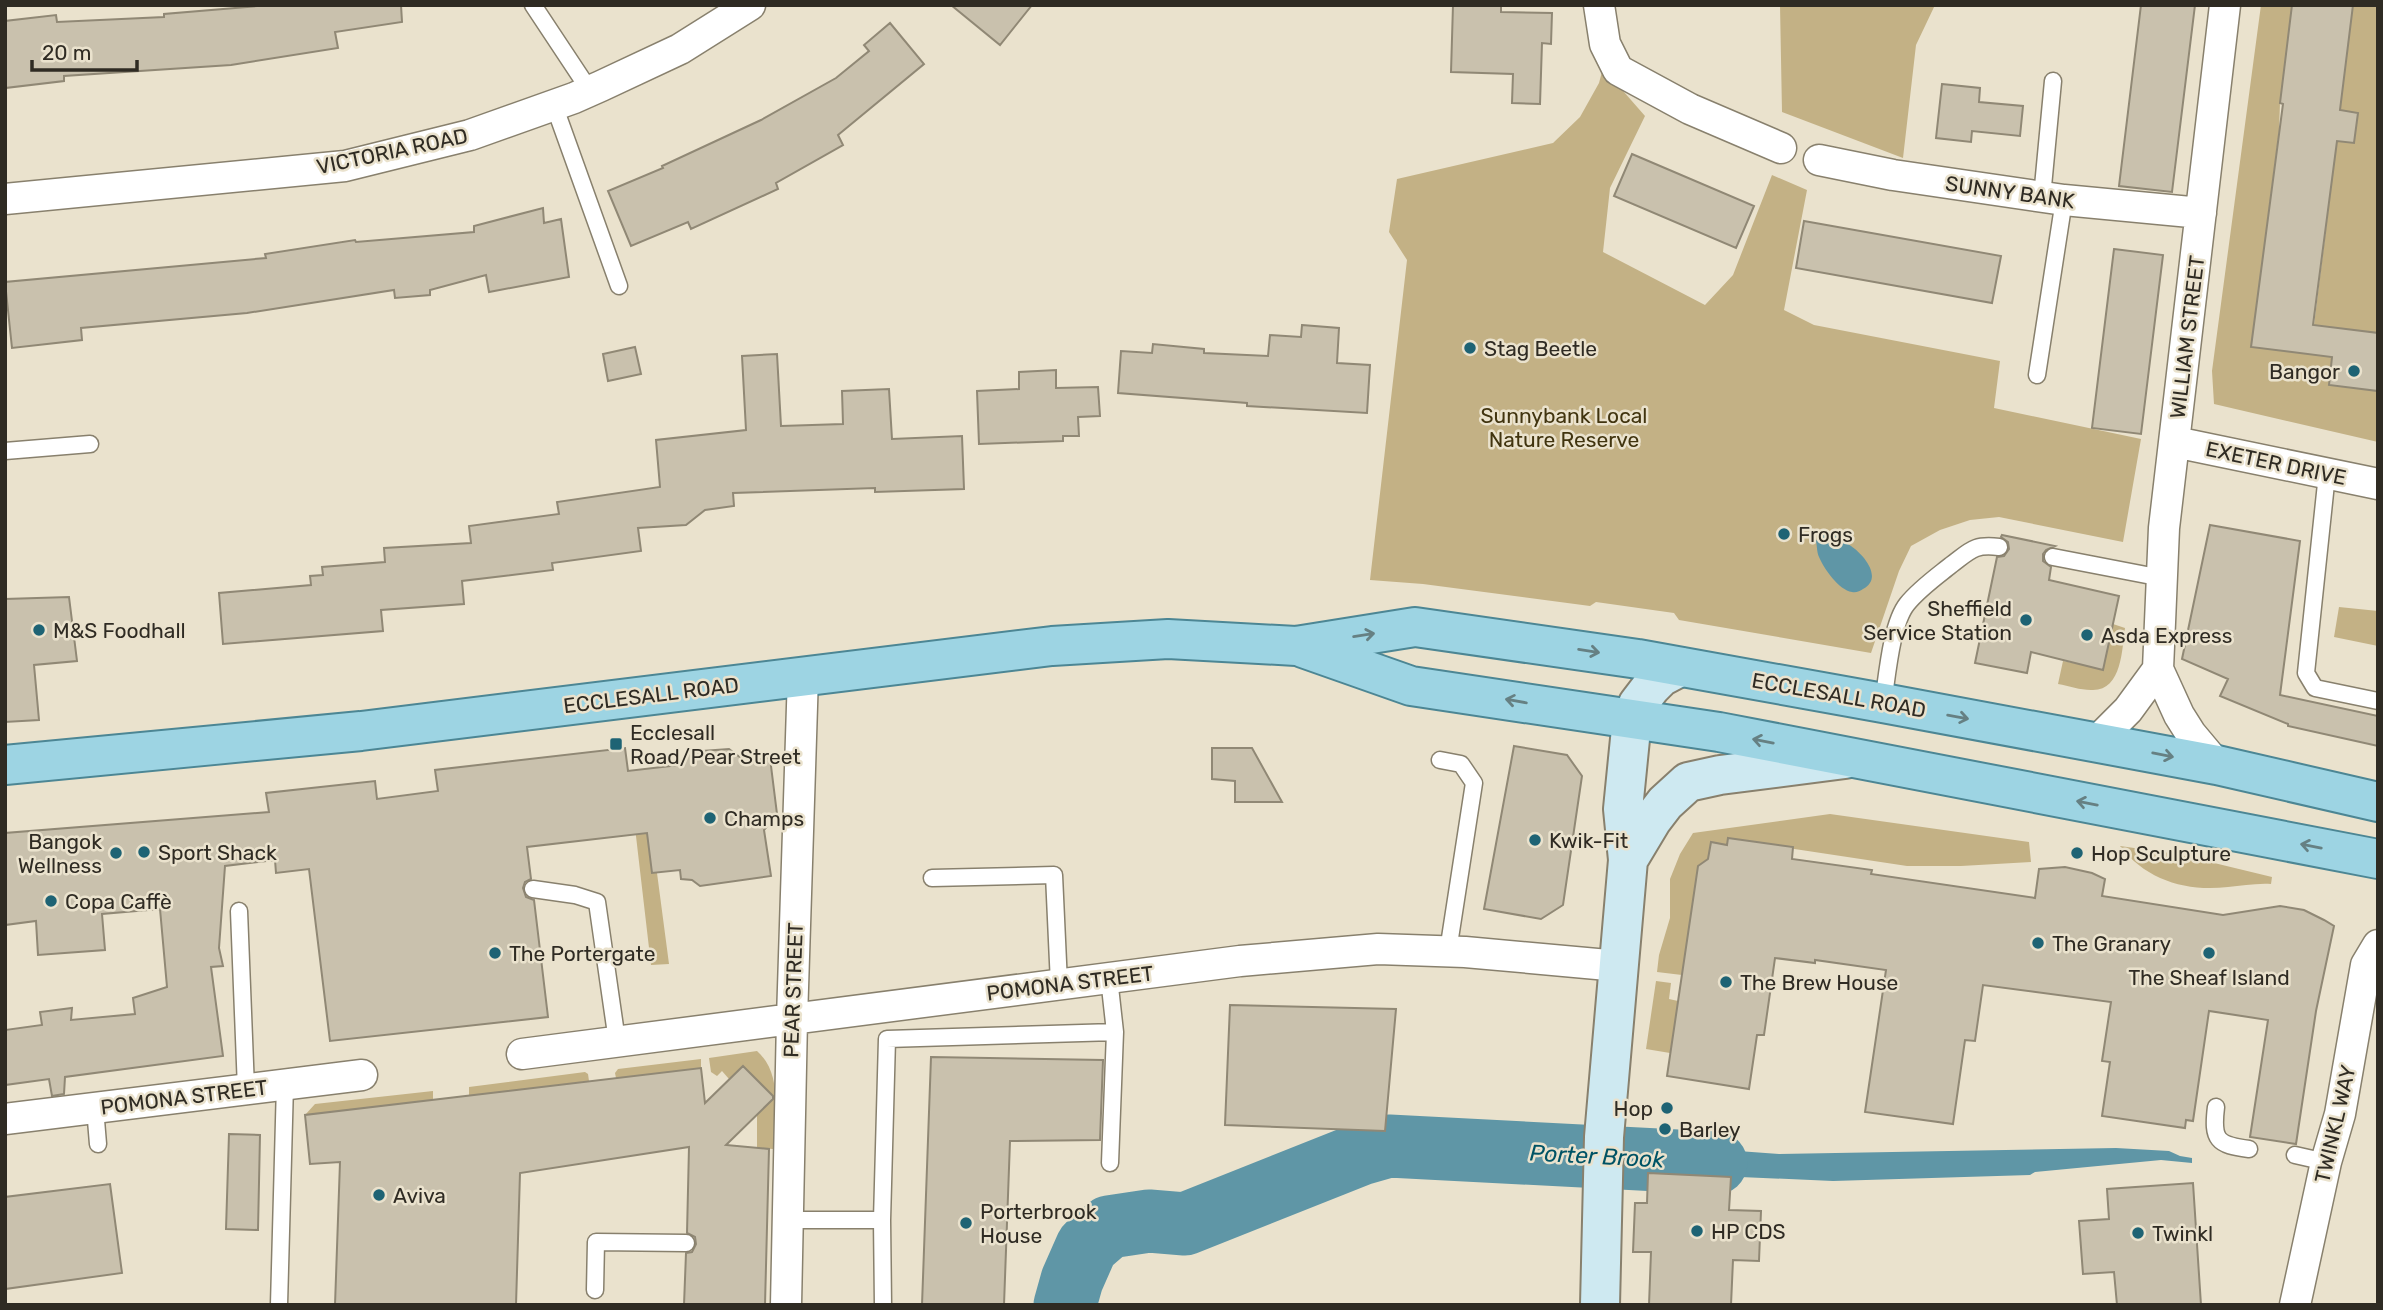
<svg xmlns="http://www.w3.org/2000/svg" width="2383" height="1310" viewBox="0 0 2383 1310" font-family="Rubik,sans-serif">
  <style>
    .green { fill: #c3b185 }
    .water { fill: #5f96a6 }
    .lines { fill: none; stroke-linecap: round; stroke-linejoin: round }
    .river { stroke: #5f96a6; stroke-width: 63 }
    .building { fill: #c9c1ad; stroke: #908875; stroke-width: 2 }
    .lane-casing { stroke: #88806d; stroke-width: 19 }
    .street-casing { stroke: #88806d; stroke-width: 33 }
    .secondary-casing { stroke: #88806d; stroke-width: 42 }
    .primary-casing { stroke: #4c8694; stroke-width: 42 }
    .lane { stroke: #fff; stroke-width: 16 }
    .street { stroke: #fff; stroke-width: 30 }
    .secondary { stroke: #cee9f1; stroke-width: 38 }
    .primary { stroke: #9dd4e3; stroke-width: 38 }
    .oneway { stroke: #668083 }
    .poi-dot { fill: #1e6374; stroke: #eae2cd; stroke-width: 2.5 }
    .labels { text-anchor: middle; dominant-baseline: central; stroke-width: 5; stroke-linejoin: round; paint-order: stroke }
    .street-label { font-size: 21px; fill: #2f2b23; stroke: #eae2cd }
    .poi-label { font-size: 21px; fill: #2f2b23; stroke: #eae2cd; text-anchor: start }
    .park-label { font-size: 21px; fill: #41340f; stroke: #eae2cd }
    .water-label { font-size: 23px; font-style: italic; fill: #005365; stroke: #eae2cd }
  </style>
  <rect width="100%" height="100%" fill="#eae2cd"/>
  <!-- green -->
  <path class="green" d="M 1780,5 L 1935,5 L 1916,45 L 1903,158 L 1782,112 Z
    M 2261,5 L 2292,5 L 2280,103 L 2279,131 L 2251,346 L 2332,357 L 2329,385 L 2378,391 L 2378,442 L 2214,404 L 2212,371 Z
    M 2353,5 L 2378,5 L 2378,333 L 2314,325 L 2337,141 L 2354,143 L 2340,110 Z
    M 1603,68 L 1645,116 L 1610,188 L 1603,252 L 1705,305 L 1733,275 L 1772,175 L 1807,190 L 1784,310 L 1814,325 L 2000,361 L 1994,408 L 2141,439 L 2123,542 L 1999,517 L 1970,520 L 1940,530 L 1911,546 L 1899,571 L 1871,653 L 1679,620 L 1674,613 L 1596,602 L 1590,606 L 1423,584 L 1370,580 L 1407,260 L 1389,232 L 1397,179 L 1553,143 L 1580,117 L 1599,83 Z
    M 2339,607 L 2378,611 L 2378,646 L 2334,637 Z
    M 2113,624 L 2125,628 C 2122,649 2122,692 2091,690 C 2080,690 2069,686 2058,684 L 2063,661 L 2103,669 Z
    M 640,775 L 651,868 L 657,873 L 669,964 L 651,965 L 629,776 Z
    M 1830,814 L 2029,842 L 2031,862 L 1961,866 L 1907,866 L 1728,839 L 1727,845 L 1698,867 L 1682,975 L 1657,972 L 1659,955 L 1670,918 L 1670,879 L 1680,854 L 1693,833 Z
    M 2120,846 L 2177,854 L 2272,877 L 2271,884 C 2256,883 2242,886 2228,887 C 2186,892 2146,880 2120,846 Z
    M 1656,981 L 1671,983 L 1669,999 L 1678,1001 L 1670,1053 L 1646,1049 Z
    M 757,1051 C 784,1075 774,1116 773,1149 L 757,1148 L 757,1115 L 774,1097 L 743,1066 L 729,1079 L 722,1071 L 717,1076 L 711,1072 L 709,1058 Z
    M 701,1059 L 701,1068 L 616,1078 L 615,1073 L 618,1069 Z
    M 585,1072 L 588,1074 L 589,1081 L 469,1096 L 469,1087 Z
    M 433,1091 L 433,1100 L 305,1115 L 315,1104 Z"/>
  <!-- water -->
  <path class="water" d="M 1822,531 C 1833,531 1842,540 1851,546 C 1863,554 1884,578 1863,589 C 1860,591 1856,593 1852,592 C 1839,590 1824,569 1819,557 C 1817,553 1817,546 1816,541 Z
    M 1426,1132 L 1566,1140 L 1564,1171 L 1424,1164 Z
    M 1629,1143 L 1779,1154 L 2116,1148 L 2169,1151 L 2180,1156 L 2192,1158 L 2192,1163 L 2161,1160 L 2035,1172 L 2030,1175 L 1833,1181 L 1627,1172 Z"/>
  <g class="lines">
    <!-- river -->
    <path class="river" d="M 1065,1305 L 1072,1280 L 1087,1246 L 1109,1227 L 1149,1221 L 1185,1224 L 1361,1154 L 1389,1146 L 1716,1163"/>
  </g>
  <!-- building -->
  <path class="building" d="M 270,5 L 401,5 L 402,22 L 335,32 L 338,48 L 231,65 L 64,76 L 64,81 L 5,88 L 5,21 L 56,15 L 57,22 L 164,17 L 164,14 Z
    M 951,5 L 1032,5 L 1000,45 Z
    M 1453,5 L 1501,5 L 1501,12 L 1552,13 L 1551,44 L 1542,43 L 1540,104 L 1512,103 L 1513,74 L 1451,72 Z
    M 2141,5 L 2195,5 L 2172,192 L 2119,186 Z
    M 2292,5 L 2353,5 L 2340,110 L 2358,113 L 2354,143 L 2337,141 L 2313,325 L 2378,333 L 2378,391 L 2329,385 L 2332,357 L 2251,347 L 2283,104 L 2280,103 Z
    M 890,23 L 924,64 L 838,135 L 843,145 L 776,183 L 778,189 L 691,229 L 688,222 L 631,246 L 608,191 L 663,168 L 662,166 L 761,120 L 836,78 L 869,51 L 864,45 Z
    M 1942,84 L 1980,88 L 1979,102 L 2023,106 L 2020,136 L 1972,131 L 1971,142 L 1936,138 Z
    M 1632,154 L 1754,206 L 1736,248 L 1614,196 Z
    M 543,208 L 544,223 L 561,219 L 569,277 L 489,292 L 486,275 L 430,290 L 430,295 L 395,298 L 394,290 L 247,313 L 81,328 L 82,340 L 12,348 L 5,282 L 266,258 L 265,254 L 355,240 L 356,242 L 474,232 L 474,226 Z
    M 1804,221 L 2001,256 L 1992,303 L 1796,268 Z
    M 2114,249 L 2163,255 L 2141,434 L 2092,428 Z
    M 1302,325 L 1339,328 L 1337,363 L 1370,365 L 1367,413 L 1247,406 L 1247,403 L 1118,393 L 1121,351 L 1152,353 L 1153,344 L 1204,349 L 1204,353 L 1268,356 L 1270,335 L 1301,337 Z
    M 635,347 L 641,374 L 608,381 L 603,354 Z
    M 777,354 L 781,426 L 843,424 L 842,391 L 889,389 L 892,439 L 962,436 L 964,489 L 875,492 L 875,488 L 733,493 L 734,506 L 705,510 L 686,525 L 638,528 L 641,551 L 552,563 L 553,570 L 462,581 L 464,604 L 381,610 L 383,631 L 223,644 L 219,593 L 311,585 L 310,576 L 323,575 L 322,567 L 385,562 L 384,548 L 471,543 L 469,526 L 559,514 L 557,502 L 660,487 L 656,440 L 746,430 L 742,356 Z
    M 1056,370 L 1056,388 L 1098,387 L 1100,416 L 1078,417 L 1079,436 L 1063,436 L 1063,441 L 979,444 L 977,391 L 1019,389 L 1019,372 Z
    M 2210,525 L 2300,541 L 2280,695 L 2378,716 L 2378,746 L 2288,726 L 2288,724 L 2220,696 L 2228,679 L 2182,659 Z
    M 2002,535 L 2055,546 L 2046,550 L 2043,554 L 2043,561 L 2051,567 L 2049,580 L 2119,596 L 2103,670 L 2031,652 L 2027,673 L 1975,663 L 1997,557 L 2004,556 L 2009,549 L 2008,542 L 2001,537 Z
    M 69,597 L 77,661 L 34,665 L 39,720 L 5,722 L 5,599 Z
    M 1514,746 L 1567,755 L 1582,776 L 1563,905 L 1541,919 L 1484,909 Z
    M 625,748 L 628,771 L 679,765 L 688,752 L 729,749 L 745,761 L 770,758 L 777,814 L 764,830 L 771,876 L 700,886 L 692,880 L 681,879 L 680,870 L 652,873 L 647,833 L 527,847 L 531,879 L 525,882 L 523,888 L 526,897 L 534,900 L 548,1017 L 330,1041 L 309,869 L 276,873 L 275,860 L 225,866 L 219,948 L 223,966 L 211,967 L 223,1056 L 65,1077 L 64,1094 L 52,1096 L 49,1079 L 5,1085 L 5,1030 L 42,1025 L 40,1012 L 72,1008 L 71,1020 L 135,1014 L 133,998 L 167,987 L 160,909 L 102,914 L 105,950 L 38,955 L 36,921 L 5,925 L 5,833 L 269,812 L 266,793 L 375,781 L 377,799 L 438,791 L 435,770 Z
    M 1212,748 L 1252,748 L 1282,802 L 1235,802 L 1235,781 L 1212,779 Z
    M 1728,838 L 1793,847 L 1792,859 L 1872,870 L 1871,874 L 2035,898 L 2039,869 L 2065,867 L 2092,873 L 2105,879 L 2102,896 L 2223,915 L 2280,906 L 2304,910 L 2324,920 L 2334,926 L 2316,1011 L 2296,1144 L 2250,1137 L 2268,1020 L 2209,1011 L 2193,1121 L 2186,1120 L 2185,1128 L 2102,1116 L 2110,1062 L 2102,1061 L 2111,1002 L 1983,985 L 1975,1041 L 1965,1040 L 1953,1124 L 1865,1112 L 1886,970 L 1815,960 L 1815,963 L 1775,958 L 1764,1035 L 1757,1035 L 1749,1089 L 1667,1076 L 1698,866 L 1708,859 L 1711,842 L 1727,845 Z
    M 1230,1005 L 1396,1009 L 1385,1131 L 1225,1125 Z
    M 931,1057 L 1103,1060 L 1100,1140 L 1010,1141 L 1004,1305 L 922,1305 Z
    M 743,1066 L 773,1096 L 773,1099 L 726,1145 L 769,1149 L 765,1305 L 684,1305 L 686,1253 L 692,1252 L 696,1244 L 695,1237 L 687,1233 L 689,1147 L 520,1173 L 516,1305 L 335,1305 L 340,1162 L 310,1164 L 305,1115 L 701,1068 L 705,1103 Z
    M 229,1134 L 260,1135 L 258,1230 L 226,1229 Z
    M 1648,1173 L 1731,1177 L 1729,1210 L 1761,1211 L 1759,1261 L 1733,1260 L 1731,1305 L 1649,1305 L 1651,1252 L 1633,1252 L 1635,1203 L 1647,1203 Z
    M 2193,1183 L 2201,1305 L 2117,1305 L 2114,1272 L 2083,1274 L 2079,1221 L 2109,1219 L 2107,1189 Z
    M 110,1184 L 122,1273 L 5,1289 L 5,1197 Z"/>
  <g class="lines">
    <defs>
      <path id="lane" d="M 533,5 L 590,91
        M 554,105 L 619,286
        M 2042,197 L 2053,81
        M 2037,375 L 2064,200
        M 5,451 L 90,444
        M 2327,474 L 2306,673 L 2315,688 L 2378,701
        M 2053,557 L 2162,578
        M 1883,703 C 1887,678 1891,624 1907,604 C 1919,589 1936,577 1951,565 C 1971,550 1974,544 1999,547
        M 1440,760 L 1461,764 L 1474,783 L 1448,951
        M 932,878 L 1054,875 L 1059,984
        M 533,889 L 575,895 L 597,902 L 617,1041
        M 239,911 L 246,1089
        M 1109,978 L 1115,1032 L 1110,1163
        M 2216,1107 C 2212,1140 2217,1145 2249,1149
        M 95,1108 L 98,1144
        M 2295,1155 L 2326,1162
        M 788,1220 L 882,1220
        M 595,1290 L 596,1242 L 686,1243
        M 279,1305 L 285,1084
        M 883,1305 L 882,1220 L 887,1039 L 1115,1032"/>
      <path id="street" d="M 1599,5 L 1605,44 L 1618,70 L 1690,109 L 1781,148
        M 1819,160 L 1893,175 L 2064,200 L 2201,213
        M 5,199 L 345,166 L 470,135 L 574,98 L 601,86 L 680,49 L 750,5
        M 2175,442 L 2378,484
        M 2096,742 L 2128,710 L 2158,669
        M 2217,765 L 2191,734 L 2179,715 L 2158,669 L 2164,528 L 2225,5
        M 522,1054 L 1240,961 L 1378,949 L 1465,952 L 1619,966
        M 5,1119 L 362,1075
        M 786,1305 L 792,1019 L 803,675
        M 2295,1305 L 2326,1162 L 2340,1114 L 2366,965 L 2378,945"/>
      <path id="secondary" d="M 1628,860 L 1652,820 L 1665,803 L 1688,782 L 1720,775 L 1845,759
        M 1600,1305 L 1604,1137 L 1628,860 L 1623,809 L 1632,719 L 1638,704 L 1651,687 L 1661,677 L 1680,667"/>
      <path id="primary" d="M 1303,648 L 1411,686 L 1719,732 L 2378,859
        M 5,765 L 361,731 L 1052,646 L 1168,639 L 1296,646 L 1415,627 L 1638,659 L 1883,703 L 2217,765 L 2378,802"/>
    </defs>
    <!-- lane casing -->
    <use href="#lane" class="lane-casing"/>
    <!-- street casing -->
    <use href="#street" class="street-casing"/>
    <!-- secondary casing -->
    <use href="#secondary" class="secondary-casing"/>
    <!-- primary casing -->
    <use href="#primary" class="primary-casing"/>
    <!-- lane -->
    <use href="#lane" class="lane"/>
    <!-- street -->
    <use href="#street" class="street"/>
    <!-- secondary -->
    <use href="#secondary" class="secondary"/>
    <!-- primary -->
    <use href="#primary" class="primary"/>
  </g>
  <!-- one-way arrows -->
  <defs><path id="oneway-shaft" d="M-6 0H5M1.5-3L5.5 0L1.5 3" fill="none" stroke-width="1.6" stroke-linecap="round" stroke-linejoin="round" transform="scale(1.75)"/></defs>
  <g class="oneway">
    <use href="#oneway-shaft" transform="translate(1364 635) rotate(-9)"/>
    <use href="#oneway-shaft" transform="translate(1589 651) rotate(9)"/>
    <use href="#oneway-shaft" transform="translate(1516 701) rotate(-170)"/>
    <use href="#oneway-shaft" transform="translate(1958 717) rotate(10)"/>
    <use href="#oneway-shaft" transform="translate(1763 741) rotate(-169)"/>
    <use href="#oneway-shaft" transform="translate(2163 755) rotate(11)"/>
    <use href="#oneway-shaft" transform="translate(2087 803) rotate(-169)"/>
    <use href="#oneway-shaft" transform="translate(2311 846) rotate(-169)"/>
  </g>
  <!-- markers -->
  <g class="poi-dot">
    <circle cx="1470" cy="348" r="7"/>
    <circle cx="2354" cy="371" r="7"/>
    <circle cx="1784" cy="534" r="7"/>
    <circle cx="2026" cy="620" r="7"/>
    <circle cx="39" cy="630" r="7"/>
    <circle cx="2087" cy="635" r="7"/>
    <rect x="609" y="737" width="14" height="14" rx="3.5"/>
    <circle cx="710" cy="818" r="7"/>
    <circle cx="1535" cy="840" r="7"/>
    <circle cx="144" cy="852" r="7"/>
    <circle cx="116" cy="853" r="7"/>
    <circle cx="2077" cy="853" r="7"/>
    <circle cx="51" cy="901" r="7"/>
    <circle cx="2038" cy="943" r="7"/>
    <circle cx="495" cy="953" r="7"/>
    <circle cx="2209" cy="953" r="7"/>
    <circle cx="1726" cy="982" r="7"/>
    <circle cx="1667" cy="1108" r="7"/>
    <circle cx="1665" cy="1129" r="7"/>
    <circle cx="379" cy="1195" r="7"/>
    <circle cx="966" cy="1223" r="7"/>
    <circle cx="1697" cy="1231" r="7"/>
    <circle cx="2138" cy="1233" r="7"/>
  </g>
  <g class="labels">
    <!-- street labels -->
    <g class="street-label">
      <text transform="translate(392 151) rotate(-12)">VICTORIA ROAD</text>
      <text transform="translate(2010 192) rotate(8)">SUNNY BANK</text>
      <text transform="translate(2187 337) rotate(-83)">WILLIAM STREET</text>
      <text transform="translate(2276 463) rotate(12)">EXETER DRIVE</text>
      <text transform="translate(651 695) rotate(-7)">ECCLESALL ROAD</text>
      <text transform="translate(1839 695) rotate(10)">ECCLESALL ROAD</text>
      <text transform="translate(1070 983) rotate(-7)">POMONA STREET</text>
      <text transform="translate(793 990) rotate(-88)">PEAR STREET</text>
      <text transform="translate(184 1097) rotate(-7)">POMONA STREET</text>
      <text transform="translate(2335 1124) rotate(-77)">TWINKL WAY</text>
    </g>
    <!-- poi labels -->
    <g class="poi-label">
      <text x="1484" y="348">Stag Beetle</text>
      <text x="2340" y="371" text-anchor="end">Bangor</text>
      <text x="1798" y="534">Frogs</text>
      <text x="2012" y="608" text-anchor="end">Sheffield<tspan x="2012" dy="24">Service Station</tspan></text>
      <text x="53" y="630">M&amp;S Foodhall</text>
      <text x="2101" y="635">Asda Express</text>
      <text x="630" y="732">Ecclesall<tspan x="630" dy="24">Road/Pear Street</tspan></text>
      <text x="724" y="818">Champs</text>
      <text x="1549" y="840">Kwik-Fit</text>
      <text x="102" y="841" text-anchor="end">Bangok<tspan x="102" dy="24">Wellness</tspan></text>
      <text x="158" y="852">Sport Shack</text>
      <text x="2091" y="853">Hop Sculpture</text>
      <text x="65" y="901">Copa Caffè</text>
      <text x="2052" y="943">The Granary</text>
      <text x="509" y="953">The Portergate</text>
      <text x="2209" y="977" text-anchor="middle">The Sheaf Island</text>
      <text x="1740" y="982">The Brew House</text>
      <text x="1653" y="1108" text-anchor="end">Hop</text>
      <text x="1679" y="1129">Barley</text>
      <text x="393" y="1195">Aviva</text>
      <text x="980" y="1211">Porterbrook<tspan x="980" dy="24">House</tspan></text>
      <text x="1711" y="1231">HP CDS</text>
      <text x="2152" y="1233">Twinkl</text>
    </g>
    <!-- park labels -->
    <g class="park-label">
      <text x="1564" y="415">Sunnybank Local<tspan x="1564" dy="24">Nature Reserve</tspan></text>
    </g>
    <!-- water labels -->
    <g class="water-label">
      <text transform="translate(1597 1156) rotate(3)">Porter Brook</text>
    </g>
  </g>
  <!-- border -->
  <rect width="2383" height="1310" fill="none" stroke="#2f2b23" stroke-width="14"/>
  <!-- scale -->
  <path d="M32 60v10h105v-10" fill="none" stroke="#2f2b23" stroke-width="3.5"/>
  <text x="42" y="60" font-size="21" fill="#2f2b23" stroke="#eae2cd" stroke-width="5" paint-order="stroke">20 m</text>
</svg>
